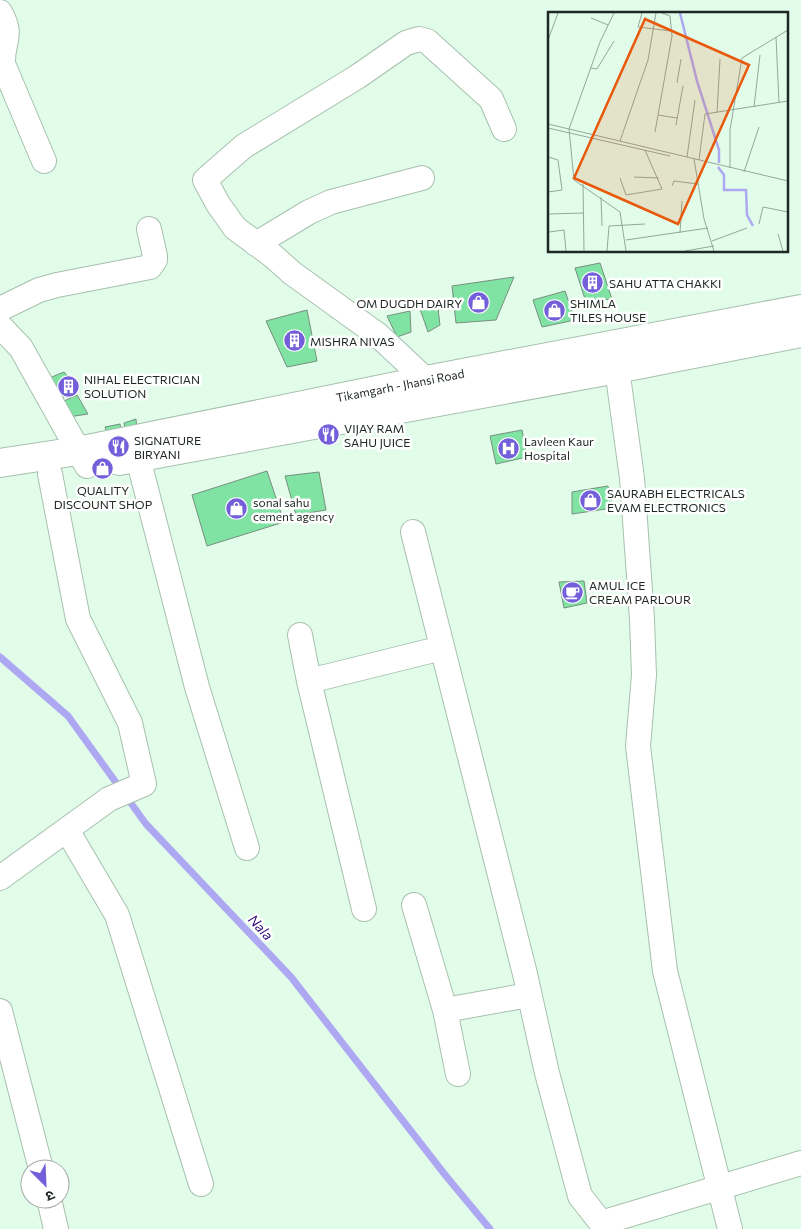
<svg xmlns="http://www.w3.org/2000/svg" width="801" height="1229" viewBox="0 0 801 1229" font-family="Commissioner,'Noto Sans Devanagari',sans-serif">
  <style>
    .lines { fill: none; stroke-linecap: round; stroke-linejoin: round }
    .stream { stroke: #ada8f1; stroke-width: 7 }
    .building { fill: #80e3a4; stroke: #778f7e }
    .minor-casing { stroke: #a7c0ae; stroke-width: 26 }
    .tertiary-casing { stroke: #a7c0ae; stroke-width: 30 }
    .minor { stroke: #fff; stroke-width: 24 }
    .tertiary { stroke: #fff; stroke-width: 28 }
    .labels { text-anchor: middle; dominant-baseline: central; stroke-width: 5; stroke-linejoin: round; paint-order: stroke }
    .poi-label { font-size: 12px; fill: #1e2721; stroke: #fff; text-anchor: start }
    .street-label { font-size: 12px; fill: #1e2721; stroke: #fff }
    .water-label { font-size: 14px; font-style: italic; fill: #2f0c77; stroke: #fff }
    .inset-river { fill: none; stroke: #ada8f1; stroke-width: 2.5 }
    .inset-road { fill: none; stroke: #94a79a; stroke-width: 1 }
    .view { fill: #e8590c; fill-opacity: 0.15; stroke: #e8590c; stroke-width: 2.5 }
    .inset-edge { fill: none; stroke: #1e2721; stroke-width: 2.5 }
  </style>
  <rect width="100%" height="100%" fill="#e2fcea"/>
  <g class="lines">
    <!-- stream -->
    <path class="stream" d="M 0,657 L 68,716 L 146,824 L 291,977 L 446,1176 L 490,1229"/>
  </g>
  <!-- building -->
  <path class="building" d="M 600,263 L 612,299 L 586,302 L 575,268 Z
    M 514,277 L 496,320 L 456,323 L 452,286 Z
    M 565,291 L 575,320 L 542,327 L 533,300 Z
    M 437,300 L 440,325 L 428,332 L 419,306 Z
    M 307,310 L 317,361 L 287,367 L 266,321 Z
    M 410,311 L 411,332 L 397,337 L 387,316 Z
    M 64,372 L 69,378 L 53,388 L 47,379 Z
    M 72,382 L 75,391 L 60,399 L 56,391 Z
    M 77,395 L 88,414 L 68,417 L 62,402 Z
    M 136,419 L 137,431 L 126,434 L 124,423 Z
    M 120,424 L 122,437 L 109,440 L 105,427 Z
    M 522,430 L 527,457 L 496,464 L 490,436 Z
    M 267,471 L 284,522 L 207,546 L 192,495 Z
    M 319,472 L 326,510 L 296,515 L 285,476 Z
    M 608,486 L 613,508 L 572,514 L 572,492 Z
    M 584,581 L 587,603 L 564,608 L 559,582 Z"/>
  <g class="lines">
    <defs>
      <path id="minor" d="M 0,12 C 14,37 2,40 3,64 L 44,161
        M 256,244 L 309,212 L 331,202 L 422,178
        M 0,309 L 39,290 L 57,285 L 150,267 L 155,260 L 155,256 L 149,229
        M 0,326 L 21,348 L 87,466
        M 617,369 L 632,478 L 642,619 L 644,675 L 638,746 L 665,971 L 730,1229
        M 426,380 L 378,335 L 292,273 L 273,256 L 235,228 L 218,204 L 205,180 L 244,146 L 357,77 L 406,43 L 419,39 L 427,41 L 491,99 L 504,129
        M 138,458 L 197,687 L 247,848
        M 413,532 L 525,974 L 547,1073 L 580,1196 L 606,1229
        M 300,635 L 309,681 L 364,909
        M 309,681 L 442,648
        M 67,830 L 117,915 L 201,1184
        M 0,878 L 109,799 L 144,784 L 130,723 L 78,619 L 50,474
        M 414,905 L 445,1010 L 458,1074
        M 445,1010 L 529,995
        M 0,1011 L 41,1169
        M 49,1199 L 56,1229
        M 601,1223 L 801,1163"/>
      <path id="tertiary" d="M 119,461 L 617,369 L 801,333
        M 0,463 L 78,451 L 426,380 L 801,309"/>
    </defs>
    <!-- minor casing -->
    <use href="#minor" class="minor-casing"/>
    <!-- tertiary casing -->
    <use href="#tertiary" class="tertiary-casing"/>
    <!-- minor -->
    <use href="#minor" class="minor"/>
    <!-- tertiary -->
    <use href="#tertiary" class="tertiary"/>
  </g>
  <!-- icons -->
  <defs>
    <symbol id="building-disc" viewBox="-11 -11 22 22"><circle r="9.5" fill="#735fd9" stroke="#fff"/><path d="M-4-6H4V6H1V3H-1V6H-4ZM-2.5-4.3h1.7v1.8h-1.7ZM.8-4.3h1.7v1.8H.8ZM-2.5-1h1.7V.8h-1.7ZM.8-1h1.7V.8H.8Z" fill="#fff"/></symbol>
    <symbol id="shop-disc" viewBox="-11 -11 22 22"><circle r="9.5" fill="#735fd9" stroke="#fff"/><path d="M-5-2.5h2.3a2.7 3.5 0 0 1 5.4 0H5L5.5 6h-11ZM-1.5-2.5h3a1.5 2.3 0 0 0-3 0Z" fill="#fff"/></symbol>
    <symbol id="restaurant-disc" viewBox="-11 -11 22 22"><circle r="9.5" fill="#735fd9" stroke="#fff"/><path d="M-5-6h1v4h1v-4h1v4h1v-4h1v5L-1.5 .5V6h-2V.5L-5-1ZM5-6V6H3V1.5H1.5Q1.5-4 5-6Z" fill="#fff"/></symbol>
    <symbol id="hospital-disc" viewBox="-11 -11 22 22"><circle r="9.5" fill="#735fd9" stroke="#fff"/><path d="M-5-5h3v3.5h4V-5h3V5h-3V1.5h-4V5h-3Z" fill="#fff"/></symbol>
    <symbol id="cafe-disc" viewBox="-11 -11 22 22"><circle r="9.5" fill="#735fd9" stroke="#fff"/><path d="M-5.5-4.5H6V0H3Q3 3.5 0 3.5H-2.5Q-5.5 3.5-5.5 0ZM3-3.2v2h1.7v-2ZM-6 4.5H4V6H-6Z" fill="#fff"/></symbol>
  </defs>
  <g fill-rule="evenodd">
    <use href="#building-disc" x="580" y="270" width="25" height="25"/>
    <use href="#shop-disc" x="466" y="290" width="25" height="25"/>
    <use href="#shop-disc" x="542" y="298" width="25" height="25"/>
    <use href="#building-disc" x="282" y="328" width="25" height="25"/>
    <use href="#building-disc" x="56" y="374" width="25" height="25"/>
    <use href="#restaurant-disc" x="316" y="422" width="25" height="25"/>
    <use href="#restaurant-disc" x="106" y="434" width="25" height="25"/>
    <use href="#hospital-disc" x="496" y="436" width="25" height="25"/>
    <use href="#shop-disc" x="90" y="456" width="25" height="25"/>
    <use href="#shop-disc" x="578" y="488" width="25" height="25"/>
    <use href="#shop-disc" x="224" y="496" width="25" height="25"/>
    <use href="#cafe-disc" x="560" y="580" width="25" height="25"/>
  </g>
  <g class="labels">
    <!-- poi labels -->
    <g class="poi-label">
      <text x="609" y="283">SAHU ATTA CHAKKI</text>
      <text x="462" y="303" text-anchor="end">OM DUGDH DAIRY</text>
      <text x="570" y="303">SHIMLA<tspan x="570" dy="14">TILES HOUSE</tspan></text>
      <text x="310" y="341">MISHRA NIVAS</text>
      <text x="84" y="379">NIHAL ELECTRICIAN<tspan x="84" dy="14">SOLUTION</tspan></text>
      <text x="344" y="428">VIJAY RAM<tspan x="344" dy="14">SAHU JUICE</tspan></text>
      <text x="134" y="440">SIGNATURE<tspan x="134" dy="14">BIRYANI</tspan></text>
      <text x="524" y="441">Lavleen Kaur<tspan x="524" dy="14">Hospital</tspan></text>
      <text x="103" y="490" text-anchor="middle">QUALITY<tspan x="103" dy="14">DISCOUNT SHOP</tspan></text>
      <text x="607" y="493">SAURABH ELECTRICALS<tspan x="607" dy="14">EVAM ELECTRONICS</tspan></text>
      <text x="253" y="502">sonal sahu<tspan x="253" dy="14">cement agency</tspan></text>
      <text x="589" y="585">AMUL ICE<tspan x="589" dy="14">CREAM PARLOUR</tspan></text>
    </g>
    <!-- street labels -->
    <g class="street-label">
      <text transform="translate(400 385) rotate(-11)">Tikamgarh - Jhansi Road</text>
    </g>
    <!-- water labels -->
    <g class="water-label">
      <text transform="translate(261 927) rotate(47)">Nala</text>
    </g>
  </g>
  <!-- overview -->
  <g transform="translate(548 12)">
    <rect width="240" height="240" fill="#e2fcea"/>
    <path class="inset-river" d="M 132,1 L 149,69 L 171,138 L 171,151M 170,155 L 176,163 L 176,178 L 198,178 L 199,203 L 205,214"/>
    <path class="inset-road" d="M 66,1 L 52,30 L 21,117 L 26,168 L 72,200 L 78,239M 94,1 L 90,15 L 123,19M 43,6 L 60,13M 228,25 L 231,91M 0,28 L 10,1M 43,56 L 49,57 L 66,29M 129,71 L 133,47M 206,95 L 212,43M 169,101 L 172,47M 110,103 L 129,106M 0,112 L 240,169M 128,113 L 135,74M 0,116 L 122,144M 107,120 L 124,24 L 122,4 L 114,1M 72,129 L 100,48 L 108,1M 0,145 L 10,148 L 14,178 L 0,180M 139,145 L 147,88M 146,147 L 156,207 L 166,239M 151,148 L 157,102 L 240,89M 182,156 L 182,118 L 194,46 L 240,18M 196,160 L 211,115M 86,165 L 111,166M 72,166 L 78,183 L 114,177 L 97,138M 35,172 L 36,239M 124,174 L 126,169 L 150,172M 53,185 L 54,214M 0,202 L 36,201M 211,212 L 215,195 L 240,200M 1,220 L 16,218 L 18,239M 132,221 L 134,189M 230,222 L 235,239M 78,228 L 160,216M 164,229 L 199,216M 59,239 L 61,214 L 97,212M 137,239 L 166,234"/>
    <path class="view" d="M 97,7 L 201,53 L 130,212 L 26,166 Z"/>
    <rect width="240" height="240" class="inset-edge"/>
  </g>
  <!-- north arrow -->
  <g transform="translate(45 1184) rotate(156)"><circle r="24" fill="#ffffff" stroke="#a5a9a6"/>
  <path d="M0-4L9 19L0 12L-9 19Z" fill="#735fd9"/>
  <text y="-8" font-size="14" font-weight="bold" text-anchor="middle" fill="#1e2721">उ</text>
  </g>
</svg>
